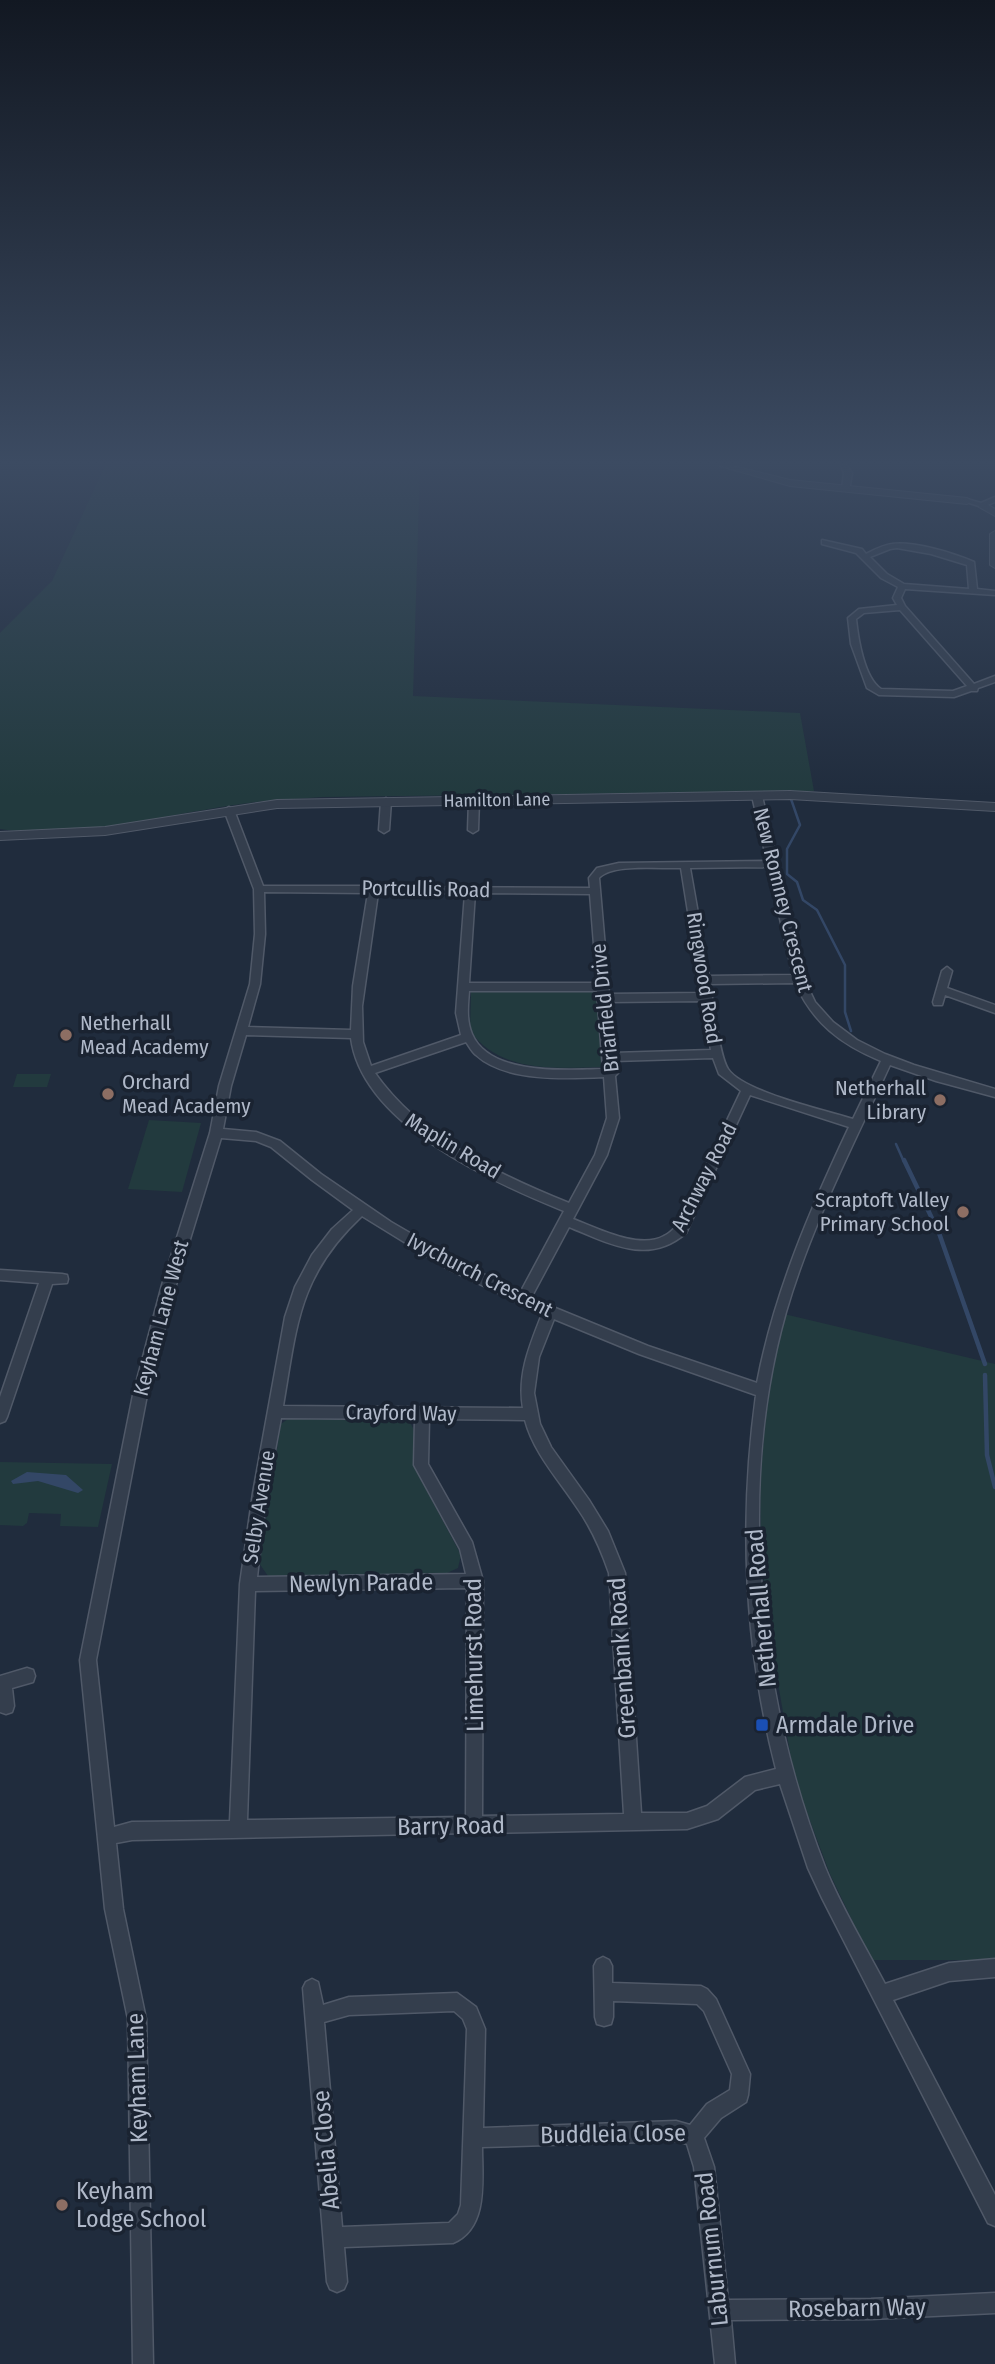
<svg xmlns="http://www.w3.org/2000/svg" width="995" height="2364" viewBox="0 0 995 2364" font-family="'Fira Sans Condensed',sans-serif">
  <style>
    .green { fill: #223a3e }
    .water { fill: #334766 }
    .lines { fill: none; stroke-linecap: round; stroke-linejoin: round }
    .stream-far1 { stroke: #334766; stroke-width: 2.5 }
    .stream { stroke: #334766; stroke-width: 4.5 }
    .minor-casing { stroke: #505968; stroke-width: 3 }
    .tertiary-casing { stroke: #505968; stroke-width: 2 }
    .minor { fill: #343e4d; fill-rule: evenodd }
    .tertiary { fill: #343e4d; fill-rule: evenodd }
    .education-dot { fill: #8d6e63; stroke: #1a2331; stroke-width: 2.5 }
    .transit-dot { fill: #1a4fb4; stroke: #1a2331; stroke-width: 2.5 }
    .labels { text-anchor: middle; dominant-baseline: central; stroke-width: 7; stroke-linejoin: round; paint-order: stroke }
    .far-street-label { font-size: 18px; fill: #b0b9c9; stroke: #1a2331 }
    .street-label { font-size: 21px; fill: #b0b9c9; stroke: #1a2331 }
    .poi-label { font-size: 21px; fill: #b0b9c9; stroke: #1a2331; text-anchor: start }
    .near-street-label { font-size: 24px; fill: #b0b9c9; stroke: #1a2331 }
    .near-poi-label { font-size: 24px; fill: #b0b9c9; stroke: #1a2331; text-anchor: start }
  </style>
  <rect width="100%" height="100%" fill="#202c3d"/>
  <!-- green -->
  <path class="green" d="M 105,466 L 420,466 L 413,696 L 800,713 L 814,791 L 322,797 C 295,799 267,800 241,804 C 169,814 70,840 0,829 L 0,633 L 52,581 Z
    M 597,990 L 604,1067 C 556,1068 502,1074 470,1031 L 471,991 Z
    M 17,1074 L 51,1074 L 47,1087 L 13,1087 Z
    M 149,1120 L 201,1123 L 182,1192 L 128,1189 Z
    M 784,1314 L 995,1364 L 995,1960 L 871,1960 L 830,1874 L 795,1781 L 771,1643 L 761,1553 L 760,1483 L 767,1400 Z
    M 292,1416 L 404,1419 C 422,1426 413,1458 419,1476 L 461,1555 L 458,1568 L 445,1574 L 268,1576 L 259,1563 L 281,1424 Z
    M 0,1462 L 112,1464 L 98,1527 L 60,1526 L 61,1514 L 29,1513 L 27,1523 L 23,1526 L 0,1525 Z"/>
  <!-- water -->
  <path class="water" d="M 27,1472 L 66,1475 L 83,1490 L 78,1493 L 38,1481 L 13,1484 L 11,1481 Z"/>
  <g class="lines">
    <!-- stream-far1 -->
    <path class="stream-far1" d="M 791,799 L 800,825 L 787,849 L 787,874 L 797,882 L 803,900 L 817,910 L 845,965 L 845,1012 L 851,1031
      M 896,1144 L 904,1162"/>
    <!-- stream -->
    <path class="stream" d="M 904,1160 L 939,1233 L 985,1364
      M 985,1375 L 987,1455 L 995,1487"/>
    <defs>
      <path id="minor" d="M 841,466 L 847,466 L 852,473 L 849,491 L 842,489 L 844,473 Z
        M 995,497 L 995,502 L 982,507 L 963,501 L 967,499 L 981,503 Z
        M 822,540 L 862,549 L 866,554 C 874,550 883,545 892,544 C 914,541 953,553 974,562 L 977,589 L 995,591 L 995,595 L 905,589 L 901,598 L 905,606 L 974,684 L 995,676 L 995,682 L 978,688 L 977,691 L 971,691 L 954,697 L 879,695 L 867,688 L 851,644 L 848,618 L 859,609 L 897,605 L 893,598 L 898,587 L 881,578 L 856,553 L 822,544 ZM 897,548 L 931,554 L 967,565 L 969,589 L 904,584 L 887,574 L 870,557 L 890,549 ZM 900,610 L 967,686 L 953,691 L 881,689 C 864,678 858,638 856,619 L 864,613 Z
        M 757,793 L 762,796 L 804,979 L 815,1002 L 833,1022 L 857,1040 L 885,1054 L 914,1065 L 995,1089 L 995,1097 L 936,1081 L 890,1065 C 853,1146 811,1226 786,1312 C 736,1488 759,1698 825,1867 C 841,1907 865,1946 885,1984 L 949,1963 L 995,1959 L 995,1977 L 949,1981 L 893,2000 L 995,2195 L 995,2226 L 988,2223 L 822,1898 L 808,1868 L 780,1784 L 755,1790 L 718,1819 L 687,1829 L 479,1833 L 474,1835 L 469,1833 L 132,1840 L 116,1843 L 123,1909 L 146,2019 L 153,2364 L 133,2364 L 128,2019 L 105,1909 L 80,1660 L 133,1395 L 162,1285 L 210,1133 L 219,1086 L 250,984 L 255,934 L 254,889 L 224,810 L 229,807 L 234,810 L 263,886 L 370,886 L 374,885 L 378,887 L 590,888 L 589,878 L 597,868 L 619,863 L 767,861 L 752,796 ZM 768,867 L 793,975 L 709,976 L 690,868 ZM 681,868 L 701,993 L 609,994 L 599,878 C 612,863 660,869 681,868 ZM 264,892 L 368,893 L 353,986 L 351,1030 L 248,1027 L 260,984 L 265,934 ZM 378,893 L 465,893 L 456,1013 L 461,1035 L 371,1066 L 363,1042 L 362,1006 ZM 475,893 L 590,894 L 597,983 L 469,983 ZM 795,983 C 813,1023 840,1044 881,1061 L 853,1119 C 825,1110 743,1092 728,1069 C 719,1055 713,1002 710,984 ZM 469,991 L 597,991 L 603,1069 C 567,1070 490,1076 472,1034 C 466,1020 468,1005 469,991 ZM 702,1001 L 711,1050 L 613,1053 L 609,1002 ZM 246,1035 L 351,1038 C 362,1124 492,1182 564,1211 L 520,1293 L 458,1261 L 391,1222 L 321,1174 L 280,1141 L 256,1132 L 223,1129 L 231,1086 ZM 466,1042 C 469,1046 472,1052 476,1055 C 505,1082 567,1079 604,1077 L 607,1118 L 595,1155 L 569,1203 C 497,1174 421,1138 375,1073 ZM 713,1058 L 719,1074 L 741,1091 L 677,1226 C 673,1229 669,1234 664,1236 C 639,1250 597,1228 573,1219 L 607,1155 L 619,1118 L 615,1076 L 618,1073 L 615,1070 L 614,1061 ZM 750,1095 L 849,1127 C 810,1210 774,1293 757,1383 L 648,1346 L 531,1298 L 569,1227 C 609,1243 648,1266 686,1233 ZM 221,1138 L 256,1141 L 271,1147 L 312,1180 L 353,1210 L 332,1229 L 312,1255 L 295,1287 L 285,1317 L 253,1493 L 240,1584 L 230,1821 L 132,1822 L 114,1827 L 96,1660 L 147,1395 L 176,1285 ZM 362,1216 L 448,1269 L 542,1314 C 530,1345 517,1374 523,1408 L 283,1406 C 297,1325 298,1276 362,1216 ZM 554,1319 L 639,1354 L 756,1395 C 739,1520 744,1646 776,1769 L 745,1777 L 707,1806 L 687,1813 L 641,1813 L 625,1573 L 608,1531 L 589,1500 L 551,1447 L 540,1424 L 534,1393 L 539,1357 ZM 281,1418 L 415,1419 L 414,1465 L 460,1549 L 466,1574 L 257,1577 L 267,1493 ZM 429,1419 L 525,1420 C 534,1454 560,1481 578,1509 C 592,1529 601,1550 609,1573 L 624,1814 L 482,1816 L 483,1581 L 472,1542 L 428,1464 ZM 467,1588 L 466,1817 L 247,1820 L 255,1591 Z
        M 474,797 L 479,800 L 478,830 L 473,833 L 468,830 L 469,800 Z
        M 386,798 L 391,801 L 389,830 L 384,833 L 379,830 L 381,801 Z
        M 947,967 L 952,971 L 947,988 L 995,1005 L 995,1013 L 945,995 L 942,1005 L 934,1005 L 933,1002 L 942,971 Z
        M 0,1270 L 62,1274 L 67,1275 L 68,1279 L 67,1283 L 52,1284 L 7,1417 L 5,1421 L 0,1423 L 0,1397 L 39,1283 L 0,1280 Z
        M 27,1668 L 33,1670 L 35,1676 L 33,1682 L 12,1688 L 14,1706 L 12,1712 L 6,1714 L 0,1712 L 0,1676 Z
        M 603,1957 L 609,1960 L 612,1966 L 612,1983 L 701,1986 L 707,1989 L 716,1999 L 750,2074 L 748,2095 L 746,2102 L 721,2118 L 704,2138 L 714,2167 L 728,2300 L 871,2299 L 995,2293 L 995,2313 L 871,2319 L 731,2320 L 735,2364 L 715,2364 L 694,2167 L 687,2144 L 676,2141 L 482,2147 C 482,2179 489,2228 453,2243 L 344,2247 L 347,2282 L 344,2289 L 337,2292 L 330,2289 L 327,2282 L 303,1988 L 306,1982 L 312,1979 L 318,1982 L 323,2005 L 349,1997 L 457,1993 L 476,2007 L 485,2029 L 483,2128 L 676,2121 L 690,2125 L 707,2104 L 730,2090 L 732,2074 L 704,2011 L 697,2004 L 613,2001 L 613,2017 L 611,2024 L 604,2026 L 597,2024 L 595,2017 L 594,1966 L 597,1960 ZM 454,2011 L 463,2019 L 467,2029 L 461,2205 L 458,2214 L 449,2223 L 342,2227 L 324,2022 L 349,2015 Z"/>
      <path id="tertiary" d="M 720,466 L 733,466 L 790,480 L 967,498 L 972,501 L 967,504 L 790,486 Z
        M 979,503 L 985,503 L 995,509 L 995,516 L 979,507 Z
        M 995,531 L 995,568 L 990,565 L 990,534 Z
        M 790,791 L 995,803 L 995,811 L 790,799 L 277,808 L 105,835 L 0,840 L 0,832 L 105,827 L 277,800 Z"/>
    </defs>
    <!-- minor casing -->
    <use href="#minor" class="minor-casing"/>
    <!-- tertiary casing -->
    <use href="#tertiary" class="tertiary-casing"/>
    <!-- minor -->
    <use href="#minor" class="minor"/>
    <!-- tertiary -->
    <use href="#tertiary" class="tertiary"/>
  </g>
  <!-- sky -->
  <linearGradient id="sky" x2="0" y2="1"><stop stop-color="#121822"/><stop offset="0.58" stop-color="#3c4b62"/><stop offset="1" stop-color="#3c4b62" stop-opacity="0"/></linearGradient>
  <rect width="995" height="797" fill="url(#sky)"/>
  <!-- markers -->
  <g class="education-dot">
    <circle cx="66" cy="1035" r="7"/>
    <circle cx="108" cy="1094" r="7"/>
    <circle cx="940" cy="1100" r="7"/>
    <circle cx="963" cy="1212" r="7"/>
    <circle cx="62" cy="2205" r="7"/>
  </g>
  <rect class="transit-dot" x="755" y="1718" width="14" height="14" rx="3.5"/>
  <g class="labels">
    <!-- far-street labels -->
    <g class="far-street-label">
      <text transform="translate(497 800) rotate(-1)">Hamilton Lane</text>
    </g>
    <!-- street labels -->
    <g class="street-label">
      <text transform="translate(426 889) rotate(1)">Portcullis Road</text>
      <text transform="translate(783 900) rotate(76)">New Romney Crescent</text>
      <text transform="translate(704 978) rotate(81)">Ringwood Road</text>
      <text transform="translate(605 1008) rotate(-96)">Briarfield Drive</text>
      <text transform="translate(453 1146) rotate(31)">Maplin Road</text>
      <text transform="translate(704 1177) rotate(-63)">Archway Road</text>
      <text transform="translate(480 1275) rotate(27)">Ivychurch Crescent</text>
      <text transform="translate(161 1318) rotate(-75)">Keyham Lane West</text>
      <text transform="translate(401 1413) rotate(1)">Crayford Way</text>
      <text transform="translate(259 1507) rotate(-81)">Selby Avenue</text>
    </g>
    <!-- poi labels -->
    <g class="poi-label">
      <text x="80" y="1023">Netherhall<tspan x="80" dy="24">Mead Academy</tspan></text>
      <text x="122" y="1082">Orchard<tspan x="122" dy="24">Mead Academy</tspan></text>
      <text x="926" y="1088" text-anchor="end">Netherhall<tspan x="926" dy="24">Library</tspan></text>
      <text x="949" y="1200" text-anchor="end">Scraptoft Valley<tspan x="949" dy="24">Primary School</tspan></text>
    </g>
    <!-- near-street labels -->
    <g class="near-street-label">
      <text transform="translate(361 1583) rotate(-1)">Newlyn Parade</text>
      <text transform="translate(761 1608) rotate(-95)">Netherhall Road</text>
      <text transform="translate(474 1655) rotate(-91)">Limehurst Road</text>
      <text transform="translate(622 1658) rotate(-94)">Greenbank Road</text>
      <text transform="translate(451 1826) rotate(-1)">Barry Road</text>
      <text transform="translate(137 2078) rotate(-92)">Keyham Lane</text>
      <text transform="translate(613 2134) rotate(-1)">Buddleia Close</text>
      <text transform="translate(326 2150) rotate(-95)">Abelia Close</text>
      <text transform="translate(712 2249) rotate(-96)">Laburnum Road</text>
      <text transform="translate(857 2308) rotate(-1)">Rosebarn Way</text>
    </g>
    <!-- near-poi labels -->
    <g class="near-poi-label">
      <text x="776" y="1725">Armdale Drive</text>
      <text x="76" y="2191">Keyham<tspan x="76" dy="28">Lodge School</tspan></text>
    </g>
  </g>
</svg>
